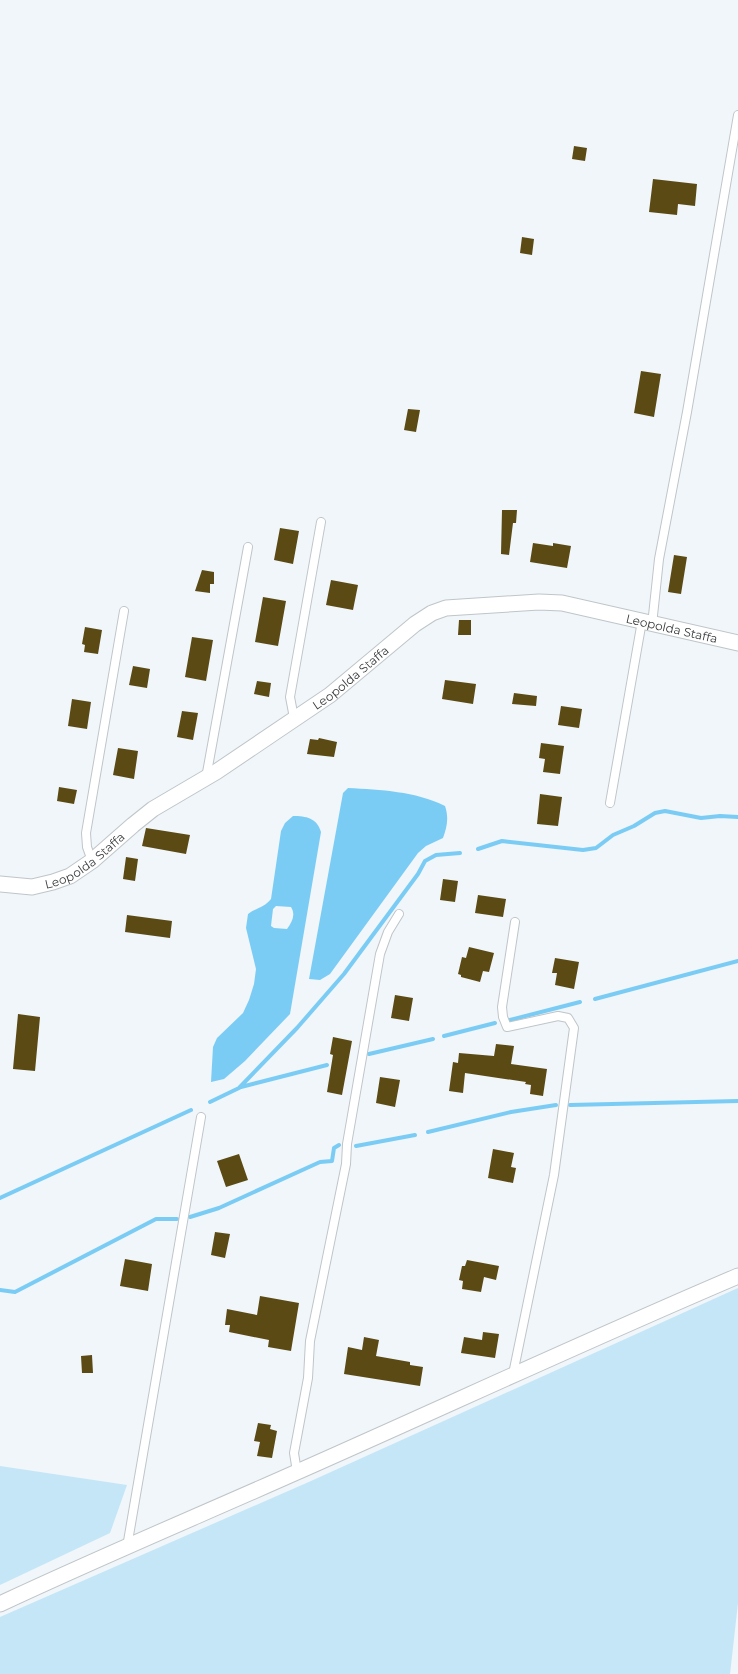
<svg xmlns="http://www.w3.org/2000/svg" width="738" height="1674" viewBox="0 0 738 1674" font-family="Montserrat,sans-serif">
  <style>
    .green { fill: #c4e6f7 }
    .water { fill: #7bccf4; fill-rule: evenodd }
    .lines { fill: none; stroke-linecap: round; stroke-linejoin: round }
    .stream { stroke: #7bccf4; stroke-width: 4 }
    .building { fill: #5b4a14 }
    .lane-casing { stroke: #bfc5c8; stroke-width: 10 }
    .street-casing { stroke: #bfc5c8; stroke-width: 17 }
    .lane { stroke: #fff; stroke-width: 8 }
    .street { stroke: #fff; stroke-width: 15 }
    .labels { text-anchor: middle; dominant-baseline: central; stroke-width: 4; stroke-linejoin: round; paint-order: stroke }
    .street-label { font-size: 12px; fill: #393b3d; stroke: #f0f6fa }
  </style>
  <rect width="100%" height="100%" fill="#f0f6fa"/>
  <!-- green -->
  <path class="green" d="M 738,1288 L 738,1603 L 730,1674 L 0,1674 L 0,1617 L 311,1481 Z
    M 0,1466 L 127,1485 L 110,1533 L 0,1585 Z"/>
  <!-- water -->
  <path class="water" d="M 348,788 C 381,790 415,791 445,806 C 449,818 447,827 443,838 L 426,846 L 418,853 L 330,974 L 320,980 L 309,979 L 343,793 Z
    M 293,816 C 306,816 317,818 321,832 L 290,1014 L 245,1061 L 224,1079 L 211,1082 L 213,1047 L 217,1038 L 243,1013 L 249,1000 L 254,984 L 256,969 L 246,928 L 248,914 C 256,908 265,907 271,899 L 281,831 L 285,823 ZM 276,906 L 291,907 C 296,915 292,922 287,929 L 274,928 L 271,926 L 273,909 Z"/>
  <g class="lines">
    <!-- stream -->
    <path class="stream" d="M 478,849 L 502,841 L 583,850 L 596,848 L 613,835 L 634,826 L 655,813 L 665,811 L 701,818 L 720,816 L 738,817
      M 595,999 L 738,961
      M 510,1020 L 580,1002
      M 444,1036 L 495,1023
      M 369,1054 L 433,1039
      M 241,1087 L 327,1065
      M 210,1102 L 239,1088 L 297,1028 L 344,974 L 418,874 L 425,861 L 436,855 L 460,853
      M 570,1105 L 738,1101
      M 428,1132 L 511,1112 L 556,1105
      M 356,1146 L 415,1135
      M 0,1198 L 191,1110
      M 190,1217 L 219,1208 L 320,1162 L 332,1161 L 334,1148 L 339,1145
      M 0,1290 L 15,1292 L 156,1219 L 177,1219"/>
  </g>
  <!-- building -->
  <path class="building" d="M 574,146 L 587,148 L 585,161 L 572,159 Z
    M 653,179 L 697,184 L 695,206 L 678,204 L 677,215 L 649,212 Z
    M 522,237 L 534,239 L 532,255 L 520,253 Z
    M 641,371 L 661,374 L 654,417 L 634,413 Z
    M 408,409 L 420,410 L 416,432 L 404,430 Z
    M 502,510 L 517,510 L 516,523 L 513,523 L 509,555 L 501,554 Z
    M 280,528 L 299,531 L 293,564 L 274,560 Z
    M 533,543 L 553,546 L 553,543 L 571,546 L 567,568 L 530,562 Z
    M 674,555 L 687,557 L 681,594 L 668,592 Z
    M 202,570 L 214,572 L 214,584 L 210,584 L 210,593 L 195,591 Z
    M 331,580 L 358,585 L 353,610 L 326,605 Z
    M 263,597 L 286,601 L 278,646 L 255,642 Z
    M 459,620 L 471,620 L 471,635 L 458,635 Z
    M 85,627 L 102,630 L 98,654 L 84,652 L 85,645 L 82,644 Z
    M 192,637 L 213,640 L 206,681 L 185,677 Z
    M 133,666 L 150,669 L 147,688 L 129,685 Z
    M 445,680 L 476,684 L 473,704 L 442,699 Z
    M 257,681 L 271,683 L 269,697 L 254,694 Z
    M 514,693 L 537,696 L 536,706 L 512,704 Z
    M 72,699 L 91,702 L 87,729 L 68,726 Z
    M 561,706 L 582,709 L 579,728 L 558,725 Z
    M 182,711 L 198,713 L 193,740 L 177,737 Z
    M 319,738 L 337,742 L 334,757 L 307,754 L 310,739 L 318,740 Z
    M 541,743 L 564,746 L 560,774 L 543,772 L 545,759 L 539,758 Z
    M 118,748 L 138,751 L 134,779 L 113,775 Z
    M 59,787 L 77,790 L 74,804 L 57,801 Z
    M 540,794 L 562,797 L 558,826 L 537,824 Z
    M 146,828 L 190,835 L 186,854 L 142,846 Z
    M 126,857 L 138,859 L 135,881 L 123,879 Z
    M 443,879 L 458,881 L 455,902 L 440,900 Z
    M 478,895 L 506,899 L 503,917 L 475,913 Z
    M 127,915 L 172,921 L 170,938 L 125,932 Z
    M 469,947 L 494,953 L 489,972 L 483,971 L 480,982 L 461,977 L 461,975 L 458,974 L 462,957 L 466,958 Z
    M 555,958 L 579,962 L 574,989 L 555,985 L 557,973 L 552,973 Z
    M 395,995 L 413,998 L 409,1021 L 391,1018 Z
    M 18,1014 L 40,1017 L 35,1071 L 13,1069 Z
    M 333,1037 L 352,1041 L 342,1095 L 327,1092 L 333,1055 L 330,1054 Z
    M 496,1044 L 514,1046 L 511,1064 L 547,1069 L 543,1096 L 530,1094 L 531,1085 L 525,1084 L 526,1082 L 465,1073 L 463,1093 L 449,1091 L 453,1062 L 458,1063 L 459,1053 L 494,1056 Z
    M 380,1077 L 400,1080 L 395,1107 L 376,1103 Z
    M 493,1149 L 514,1153 L 511,1167 L 516,1168 L 513,1183 L 488,1178 Z
    M 239,1154 L 248,1180 L 226,1187 L 217,1161 Z
    M 215,1232 L 230,1234 L 225,1258 L 211,1255 Z
    M 125,1259 L 152,1264 L 148,1291 L 120,1286 Z
    M 467,1260 L 499,1266 L 496,1280 L 484,1277 L 481,1292 L 462,1289 L 463,1281 L 459,1280 L 462,1266 L 465,1266 Z
    M 260,1296 L 299,1303 L 291,1351 L 268,1347 L 269,1340 L 229,1332 L 230,1325 L 225,1325 L 227,1309 L 257,1315 Z
    M 483,1332 L 499,1334 L 495,1358 L 461,1353 L 464,1337 L 482,1340 Z
    M 364,1337 L 379,1340 L 376,1356 L 410,1362 L 410,1365 L 423,1367 L 420,1386 L 344,1374 L 348,1347 L 362,1350 Z
    M 92,1355 L 93,1373 L 82,1373 L 81,1356 Z
    M 258,1423 L 271,1425 L 270,1429 L 277,1431 L 272,1458 L 257,1456 L 260,1442 L 254,1441 Z"/>
  <g class="lines">
    <defs>
      <path id="lane" d="M 652,625 L 659,559 L 687,412 L 738,115
        M 294,718 L 290,697 L 321,522
        M 206,778 L 248,547
        M 610,803 L 642,621
        M 92,861 L 87,847 L 86,833 L 124,611
        M 513,1374 L 554,1175 L 574,1028 L 568,1018 L 558,1016 L 507,1027 L 503,1017 L 502,1007 L 515,922
        M 297,1472 L 294,1453 L 308,1378 L 310,1341 L 346,1164 L 347,1144 L 380,954 L 388,932 L 399,914
        M 127,1547 L 201,1117"/>
      <g id="street">
        <path id="s1" d="M 0,884 L 32,887 L 53,882 L 70,876 L 92,861 L 133,825 L 153,809 L 216,772 L 330,695 L 415,624 L 432,613 L 446,608 L 539,602 L 562,603 L 738,643"/>
        <path d="M 0,1604 C 98,1558 198,1516 297,1472 C 444,1407 590,1339 738,1276"/>
      </g>
    </defs>
    <!-- lane casing -->
    <use href="#lane" class="lane-casing"/>
    <!-- street casing -->
    <use href="#street" class="street-casing"/>
    <!-- lane -->
    <use href="#lane" class="lane"/>
    <!-- street -->
    <use href="#street" class="street"/>
  </g>
  <g class="labels">
    <!-- street labels -->
    <g class="street-label">
      <text stroke="none"><textPath href="#s1" startOffset="764">Leopolda Staffa</textPath></text>
      <text stroke="none"><textPath href="#s1" startOffset="416">Leopolda Staffa</textPath></text>
      <text stroke="none"><textPath href="#s1" startOffset="92">Leopolda Staffa</textPath></text>
    </g>
  </g>
</svg>
